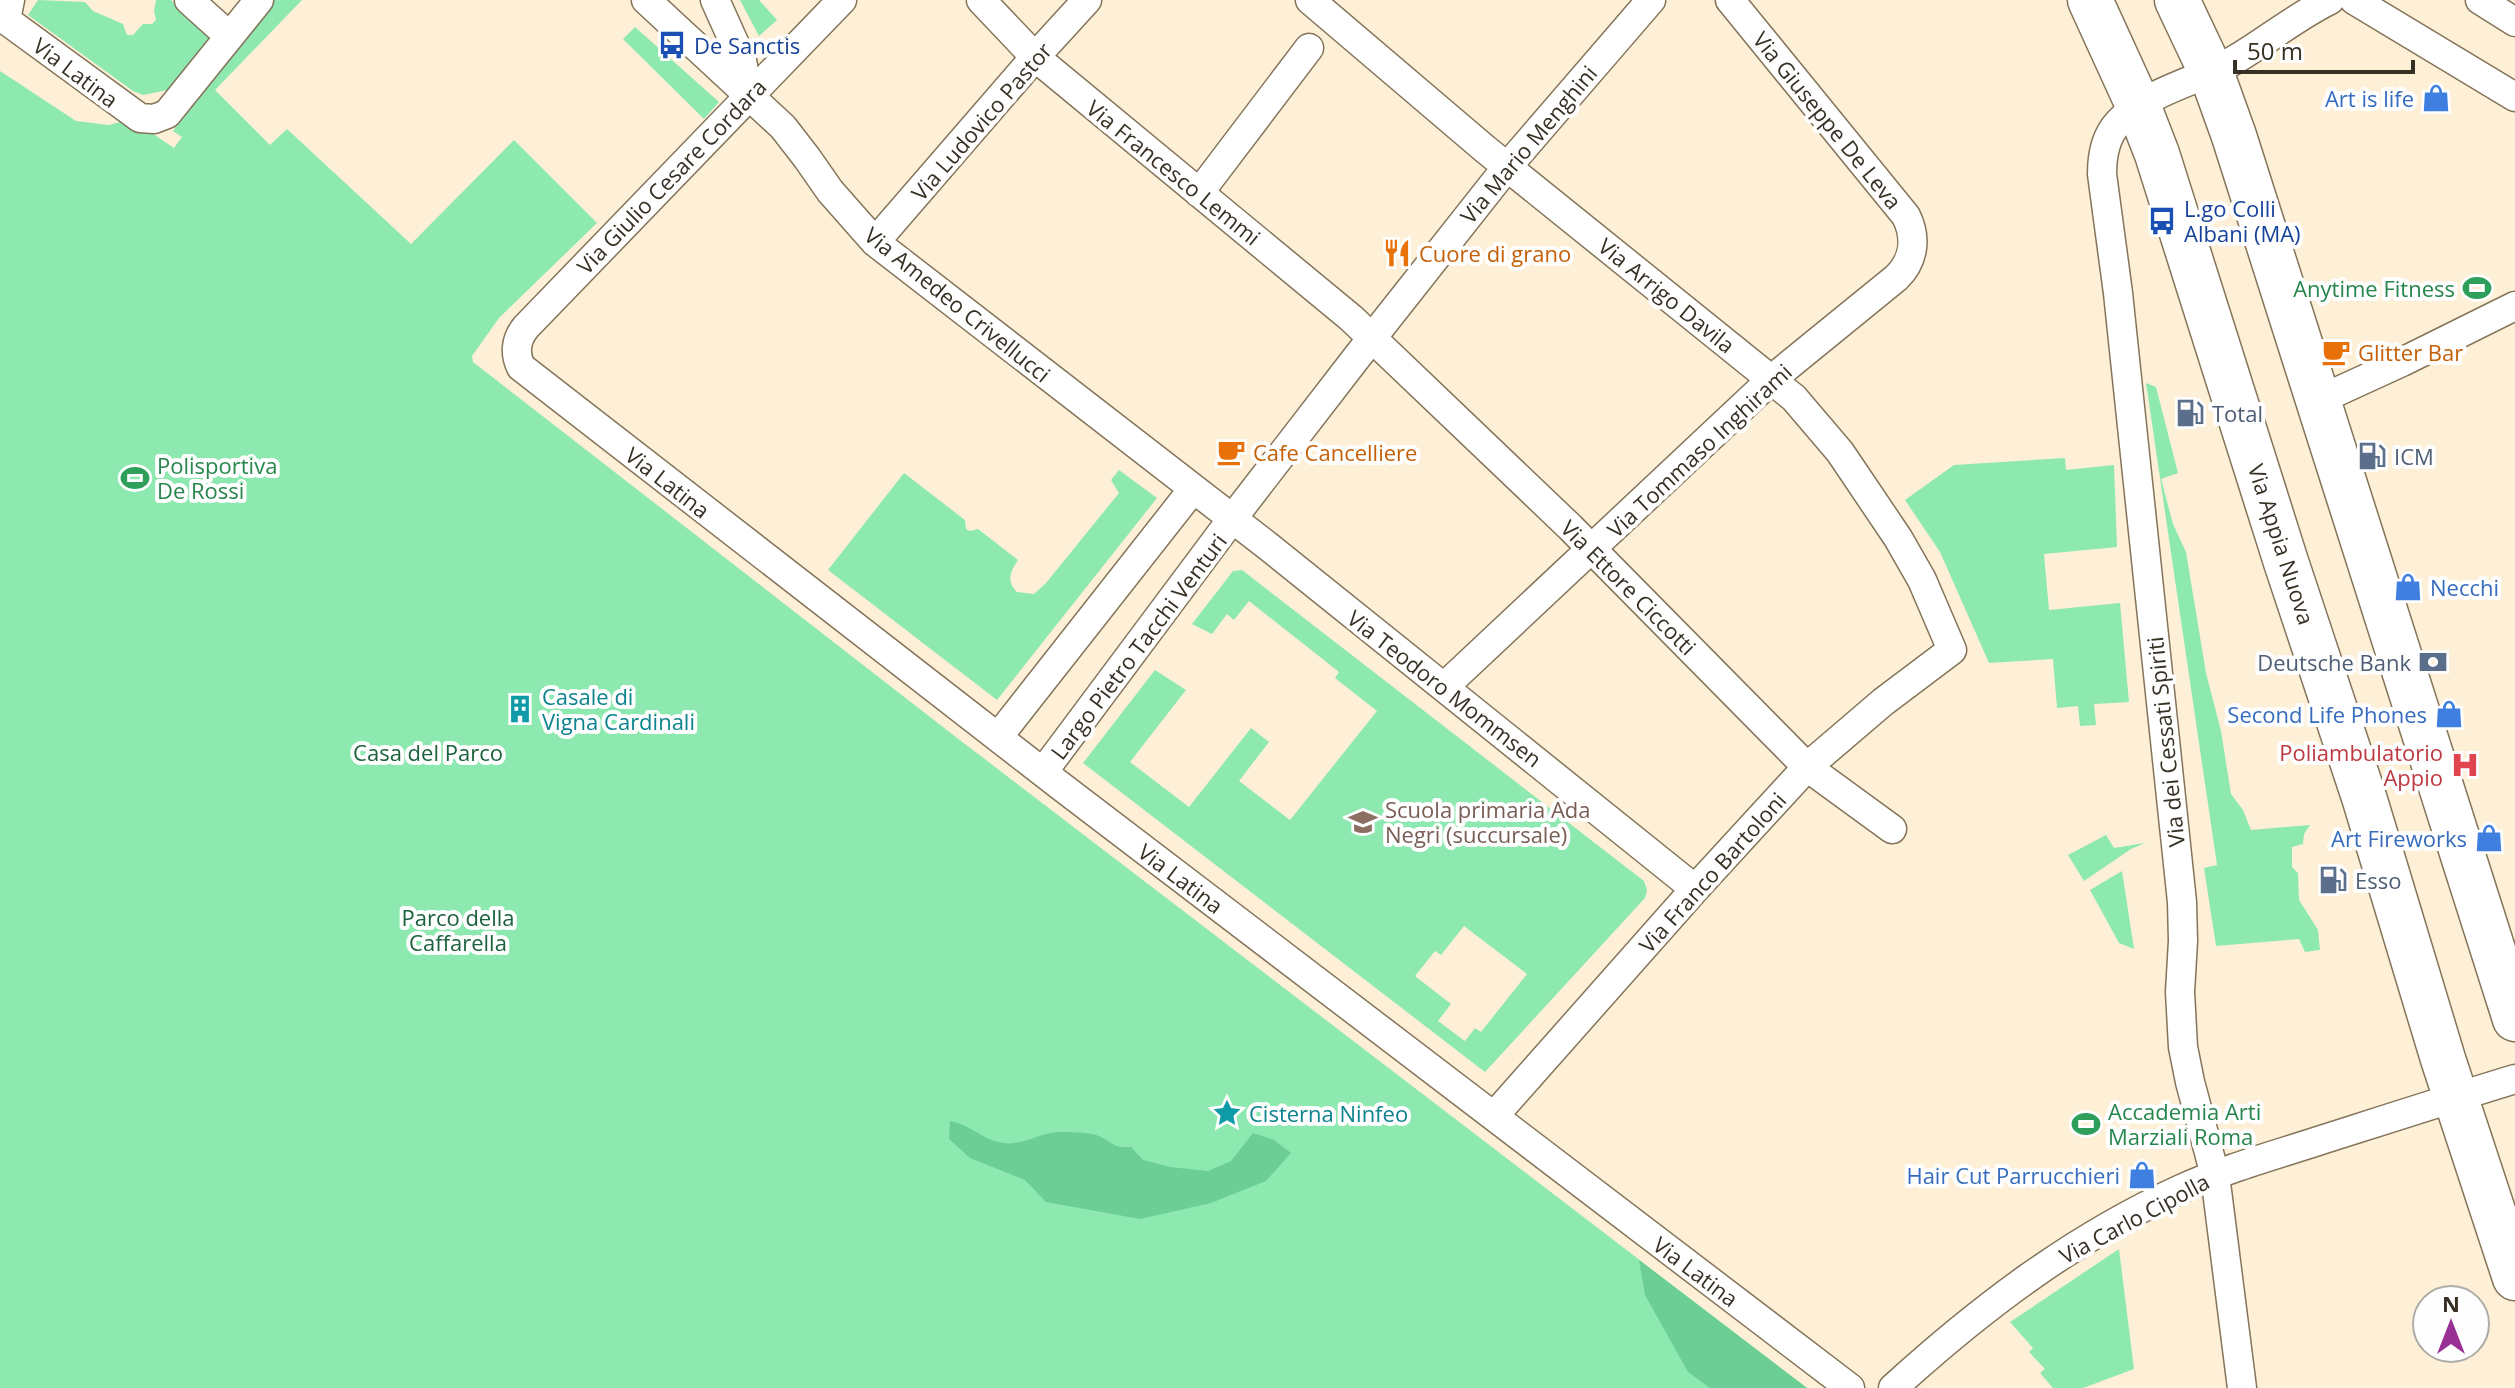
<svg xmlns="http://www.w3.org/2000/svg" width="2515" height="1388" viewBox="0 0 2515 1388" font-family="'Open Sans',sans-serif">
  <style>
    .green { fill: #8de9b0; fill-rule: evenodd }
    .forest { fill: #6cce94 }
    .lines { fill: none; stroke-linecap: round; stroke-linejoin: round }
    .minor-casing { stroke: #847459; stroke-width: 31 }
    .primary-casing { stroke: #847459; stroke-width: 47 }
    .minor { stroke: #fff; stroke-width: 28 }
    .primary { stroke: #fff; stroke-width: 44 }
    .labels { text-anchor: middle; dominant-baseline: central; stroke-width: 8; stroke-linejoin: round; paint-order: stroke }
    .transit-label { font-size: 22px; fill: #164399; stroke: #fefefe; text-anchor: start }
    .street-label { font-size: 22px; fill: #373024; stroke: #fefefe }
    .shop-label { font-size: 22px; fill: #366cbe; stroke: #fefefe; text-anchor: end }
    .food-label { font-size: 22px; fill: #c56008; stroke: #fefefe; text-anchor: start }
    .leisure-label { font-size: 22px; fill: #27864d; stroke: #fefefe; text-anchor: start }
    .service-label { font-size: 22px; fill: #4e5e75; stroke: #fefefe; text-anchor: start }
    .culture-label { font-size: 22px; fill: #0d838f; stroke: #fefefe; text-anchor: start }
    .park-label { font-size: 22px; fill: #1b623d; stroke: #fefefe }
    .health-label { font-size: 22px; fill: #be3a42; stroke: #fefefe; text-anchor: end }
    .education-label { font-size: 22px; fill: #785e54; stroke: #fefefe; text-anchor: start }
  </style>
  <rect width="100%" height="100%" fill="#feefd7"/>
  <!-- green -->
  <path class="green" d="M 38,0 L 85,2 L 93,11 L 123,24 L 127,35 L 133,35 L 143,24 L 152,24 L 156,20 L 154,11 L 156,0 L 171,0 L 211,39 L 168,90 L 143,95 L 133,91 L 28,15 Z
    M 274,0 L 302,0 L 215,90 L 270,145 L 287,129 L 411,244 L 514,140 L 597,223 L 499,318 L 472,356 L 473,362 L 952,734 L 1807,1388 L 0,1388 L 0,71 L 76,121 L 109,125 L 131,119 L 174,148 L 182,137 L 173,131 L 199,93 Z
    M 740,0 L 759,0 L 777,20 L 759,36 Z
    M 635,27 L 719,102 L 704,119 L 623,39 Z
    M 2146,383 L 2156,387 L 2178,473 L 2161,479 L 2173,524 L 2186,552 L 2206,673 L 2221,731 L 2231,794 L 2243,810 L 2251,830 L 2310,825 L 2304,834 L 2303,844 L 2292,847 L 2292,867 L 2298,873 L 2299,900 L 2318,930 L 2320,950 L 2305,952 L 2299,939 L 2216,946 L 2204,868 L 2217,865 Z
    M 2065,458 L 2066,470 L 2114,465 L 2117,547 L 2044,554 L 2049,610 L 2120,603 L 2129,702 L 2094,704 L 2096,725 L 2080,726 L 2078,706 L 2057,708 L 2053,659 L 1989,663 L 1940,552 L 1905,500 L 1954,465 Z
    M 1119,470 L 1157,498 L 997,700 L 828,570 L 904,473 L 965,520 L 966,529 L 970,531 L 978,529 L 1018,560 C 1010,572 1006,581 1017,592 L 1034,594 L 1046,583 L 1119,493 L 1111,480 Z
    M 1242,570 L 1644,881 L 1647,890 L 1645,898 L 1485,1072 L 1083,763 L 1155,670 L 1186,690 L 1130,762 L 1189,807 L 1251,728 L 1269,742 L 1239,781 L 1290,820 L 1377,711 L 1335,678 L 1339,672 L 1249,601 L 1234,620 L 1227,614 L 1212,634 L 1192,624 L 1233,571 ZM 1464,926 L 1527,974 L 1481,1032 L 1475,1028 L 1465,1041 L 1438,1021 L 1451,1004 L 1415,976 L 1435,951 L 1441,955 Z
    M 2106,835 L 2114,848 L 2145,843 L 2131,849 L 2084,881 L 2068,855 Z
    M 2122,871 L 2134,949 L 2119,943 L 2090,890 Z
    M 2119,1249 L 2134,1369 L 2083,1388 L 2053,1388 L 2040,1373 L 2045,1369 L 2029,1352 L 2033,1348 L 2010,1322 Z"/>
  <!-- forest -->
  <path class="forest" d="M 950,1121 C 969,1124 983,1140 1003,1143 C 1022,1146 1039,1133 1058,1132 C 1069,1132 1086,1132 1096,1135 C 1113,1141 1110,1148 1131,1147 L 1143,1160 L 1170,1167 L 1208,1171 L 1231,1161 L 1253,1133 L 1274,1140 L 1291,1153 L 1266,1181 L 1211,1203 L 1140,1219 L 1046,1202 L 1025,1180 L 970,1158 L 949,1139 Z
    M 1639,1260 L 1807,1388 L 1710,1388 L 1688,1372 L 1645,1295 Z"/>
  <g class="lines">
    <defs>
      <path id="minor" d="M 10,0 L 6,20 L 140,118 L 154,119 L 167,114 L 259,0
        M 189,0 L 229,36
        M 646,0 L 783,127 L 807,158 L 830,191 L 875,242 L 1269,547 L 1695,889
        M 715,0 L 742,60 L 748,95
        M 842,0 L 526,327 C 516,339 514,353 521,367 L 1058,784 L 1850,1388
        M 981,0 L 1035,57 L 1351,318 L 1570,527 L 1807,767 L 1892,829
        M 1310,0 L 1485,149 L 1794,398 L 1840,452 L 1898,538 L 1922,580 L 1952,650 L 1883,702 L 1807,767 L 1695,889 L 1494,1116
        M 2354,0 L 2515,97
        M 2480,0 L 2515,22
        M 1199,193 L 1309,48
        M 875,242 L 1035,57 L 1087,0
        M 2319,400 L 2402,362 L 2515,306
        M 1445,686 L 1772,379 L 1896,278 C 1914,261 1917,238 1906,216 L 1730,0
        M 998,737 L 1193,489
        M 1043,772 L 1232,519 L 1357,357 L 1507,167 L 1651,0
        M 1893,1388 C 1980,1309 2073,1238 2181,1189 C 2225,1169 2272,1156 2318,1141 C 2384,1120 2449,1099 2515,1079
        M 2242,1388 L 2215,1175 L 2190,1082 L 2183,1047 L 2180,992 L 2183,941 L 2182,902 L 2118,293 L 2102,174 C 2102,155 2105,137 2118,123 C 2149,89 2199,82 2236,59 C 2268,40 2297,16 2330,0"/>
      <path id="primary" d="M 2090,0 L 2138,105 L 2157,154 L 2286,562 L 2364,797 L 2443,1059 L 2515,1278
        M 2177,0 L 2211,72 L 2234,136 L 2515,1019"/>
    </defs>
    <!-- minor casing -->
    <use href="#minor" class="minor-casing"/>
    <!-- primary casing -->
    <use href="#primary" class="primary-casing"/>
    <!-- minor -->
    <use href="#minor" class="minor"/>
    <!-- primary -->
    <use href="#primary" class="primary"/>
  </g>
  <!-- icons -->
  <defs>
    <symbol id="bus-bare" viewBox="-9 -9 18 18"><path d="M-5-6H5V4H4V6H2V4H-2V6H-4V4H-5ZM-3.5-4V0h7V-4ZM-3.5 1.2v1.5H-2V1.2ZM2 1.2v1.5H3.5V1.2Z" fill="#1a4fb4" stroke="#fefefe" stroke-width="2.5" paint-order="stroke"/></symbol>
    <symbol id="shop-bare" viewBox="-9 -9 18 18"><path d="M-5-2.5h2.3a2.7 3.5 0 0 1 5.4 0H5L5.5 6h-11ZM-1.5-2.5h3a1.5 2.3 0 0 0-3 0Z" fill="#3f7fe0" stroke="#fefefe" stroke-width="2.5" paint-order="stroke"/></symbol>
    <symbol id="restaurant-bare" viewBox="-9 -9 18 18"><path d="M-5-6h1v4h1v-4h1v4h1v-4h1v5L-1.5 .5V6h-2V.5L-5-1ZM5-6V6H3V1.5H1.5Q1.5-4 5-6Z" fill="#e8710a" stroke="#fefefe" stroke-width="2.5" paint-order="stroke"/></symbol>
    <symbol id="stadium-bare" viewBox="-9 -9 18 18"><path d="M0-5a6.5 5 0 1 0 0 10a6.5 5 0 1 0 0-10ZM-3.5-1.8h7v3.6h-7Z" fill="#2e9e5b" stroke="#fefefe" stroke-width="2.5" paint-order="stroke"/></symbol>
    <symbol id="cafe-bare" viewBox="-9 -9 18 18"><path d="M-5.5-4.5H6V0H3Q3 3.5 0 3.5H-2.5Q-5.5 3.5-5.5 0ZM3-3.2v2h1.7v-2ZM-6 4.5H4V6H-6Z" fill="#e8710a" stroke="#fefefe" stroke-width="2.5" paint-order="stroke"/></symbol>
    <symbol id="fuel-bare" viewBox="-9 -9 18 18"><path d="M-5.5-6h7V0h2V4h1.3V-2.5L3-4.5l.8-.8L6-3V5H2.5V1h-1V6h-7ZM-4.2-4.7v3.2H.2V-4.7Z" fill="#5c6f8a" stroke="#fefefe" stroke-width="2.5" paint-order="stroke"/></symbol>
    <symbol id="bank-bare" viewBox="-9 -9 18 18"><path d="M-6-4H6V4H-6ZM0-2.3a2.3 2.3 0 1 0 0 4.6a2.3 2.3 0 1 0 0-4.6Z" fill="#5c6f8a" stroke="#fefefe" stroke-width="2.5" paint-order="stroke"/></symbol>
    <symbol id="building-bare" viewBox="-9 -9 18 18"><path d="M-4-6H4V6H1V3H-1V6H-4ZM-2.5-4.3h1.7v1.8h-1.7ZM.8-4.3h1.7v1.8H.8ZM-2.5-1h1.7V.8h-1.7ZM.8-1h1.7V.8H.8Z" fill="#0f9aa8" stroke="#fefefe" stroke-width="2.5" paint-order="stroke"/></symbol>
    <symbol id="hospital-bare" viewBox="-9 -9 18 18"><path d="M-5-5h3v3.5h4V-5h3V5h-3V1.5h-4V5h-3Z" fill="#e0444e" stroke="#fefefe" stroke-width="2.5" paint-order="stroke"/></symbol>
    <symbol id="school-bare" viewBox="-9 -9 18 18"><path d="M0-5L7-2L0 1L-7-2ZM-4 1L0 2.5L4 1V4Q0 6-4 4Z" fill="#8d6e63" stroke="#fefefe" stroke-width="2.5" paint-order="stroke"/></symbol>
    <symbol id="sight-bare" viewBox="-9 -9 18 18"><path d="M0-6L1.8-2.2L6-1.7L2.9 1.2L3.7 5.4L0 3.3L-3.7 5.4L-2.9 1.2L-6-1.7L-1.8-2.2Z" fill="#0f9aa8" stroke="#fefefe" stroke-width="2.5" paint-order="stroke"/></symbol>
  </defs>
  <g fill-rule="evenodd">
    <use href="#bus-bare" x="652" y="25" width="40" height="40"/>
    <use href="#shop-bare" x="2416" y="78" width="40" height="40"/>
    <use href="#bus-bare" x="2142" y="201" width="40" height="40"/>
    <use href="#restaurant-bare" x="1377" y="233" width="40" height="40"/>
    <use href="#stadium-bare" x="2457" y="268" width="40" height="40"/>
    <use href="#cafe-bare" x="2316" y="332" width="40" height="40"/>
    <use href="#fuel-bare" x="2170" y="393" width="40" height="40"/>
    <use href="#cafe-bare" x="1211" y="432" width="40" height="40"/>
    <use href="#fuel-bare" x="2352" y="436" width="40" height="40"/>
    <use href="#stadium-bare" x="115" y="458" width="40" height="40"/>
    <use href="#shop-bare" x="2388" y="567" width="40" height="40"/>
    <use href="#bank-bare" x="2413" y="642" width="40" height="40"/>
    <use href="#building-bare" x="500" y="689" width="40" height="40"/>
    <use href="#shop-bare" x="2429" y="694" width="40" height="40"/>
    <use href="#hospital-bare" x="2445" y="745" width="40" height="40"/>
    <use href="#school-bare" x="1343" y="802" width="40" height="40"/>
    <use href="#shop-bare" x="2469" y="818" width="40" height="40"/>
    <use href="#fuel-bare" x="2313" y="860" width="40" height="40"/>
    <use href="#sight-bare" x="1207" y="1093" width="40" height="40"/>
    <use href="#stadium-bare" x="2066" y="1104" width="40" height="40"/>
    <use href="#shop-bare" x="2122" y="1155" width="40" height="40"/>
  </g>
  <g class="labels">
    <!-- transit labels -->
    <g class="transit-label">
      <text x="694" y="45">De Sanctis</text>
      <text x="2184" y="208">L.go Colli<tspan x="2184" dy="25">Albani (MA)</tspan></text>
    </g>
    <!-- street labels -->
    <g class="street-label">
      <text transform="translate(76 72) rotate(37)">Via Latina</text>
      <text transform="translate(1828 120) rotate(51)">Via Giuseppe De Leva</text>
      <text transform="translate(981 121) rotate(-49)">Via Ludovico Pastor</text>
      <text transform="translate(1528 144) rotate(-50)">Via Mario Menghini</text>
      <text transform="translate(1174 172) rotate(39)">Via Francesco Lemmi</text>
      <text transform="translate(671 176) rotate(-46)">Via Giulio Cesare Cordara</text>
      <text transform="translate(1667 295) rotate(39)">Via Arrigo Davila</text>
      <text transform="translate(958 304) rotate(39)">Via Amedeo Crivellucci</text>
      <text transform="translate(1699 450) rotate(-43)">Via Tommaso Inghirami</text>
      <text transform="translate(668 482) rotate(38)">Via Latina</text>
      <text transform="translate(2282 544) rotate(72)">Via Appia Nuova</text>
      <text transform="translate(1629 587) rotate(45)">Via Ettore Ciccotti</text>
      <text transform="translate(1138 646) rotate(-53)">Largo Pietro Tacchi Venturi</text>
      <text transform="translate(1445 688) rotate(38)">Via Teodoro Mommsen</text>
      <text transform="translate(2165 742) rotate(-96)">Via dei Cessati Spiriti</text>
      <text transform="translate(1712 872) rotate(-48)">Via Franco Bartoloni</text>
      <text transform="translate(1181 878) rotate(37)">Via Latina</text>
      <text transform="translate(2134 1218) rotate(-28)">Via Carlo Cipolla</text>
      <text transform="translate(1696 1271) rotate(37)">Via Latina</text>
    </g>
    <!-- shop labels -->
    <g class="shop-label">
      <text x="2414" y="98">Art is life</text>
      <text x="2430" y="587" text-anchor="start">Necchi</text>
      <text x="2427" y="714">Second Life Phones</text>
      <text x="2467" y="838">Art Fireworks</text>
      <text x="2120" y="1175">Hair Cut Parrucchieri</text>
    </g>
    <!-- food labels -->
    <g class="food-label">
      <text x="1419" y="253">Cuore di grano</text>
      <text x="2358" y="352">Glitter Bar</text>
      <text x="1253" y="452">Cafe Cancelliere</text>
    </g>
    <!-- leisure labels -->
    <g class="leisure-label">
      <text x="2455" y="288" text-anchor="end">Anytime Fitness</text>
      <text x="157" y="465">Polisportiva<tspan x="157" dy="25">De Rossi</tspan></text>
      <text x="2108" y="1111">Accademia Arti<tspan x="2108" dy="25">Marziali Roma</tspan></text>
    </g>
    <!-- service labels -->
    <g class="service-label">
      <text x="2212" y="413">Total</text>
      <text x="2394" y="456">ICM</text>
      <text x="2411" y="662" text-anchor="end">Deutsche Bank</text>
      <text x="2355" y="880">Esso</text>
    </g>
    <!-- culture labels -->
    <g class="culture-label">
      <text x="542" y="696">Casale di<tspan x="542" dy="25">Vigna Cardinali</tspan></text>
      <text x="1249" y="1113">Cisterna Ninfeo</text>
    </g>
    <!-- park labels -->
    <g class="park-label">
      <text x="428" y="752">Casa del Parco</text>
      <text x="458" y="917">Parco della<tspan x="458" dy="25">Caffarella</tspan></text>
    </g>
    <!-- health labels -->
    <g class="health-label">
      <text x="2443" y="752">Poliambulatorio<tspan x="2443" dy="25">Appio</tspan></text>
    </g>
    <!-- education labels -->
    <g class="education-label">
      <text x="1385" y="809">Scuola primaria Ada<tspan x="1385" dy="25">Negri (succursale)</tspan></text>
    </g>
  </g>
  <!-- north arrow -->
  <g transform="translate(2451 1324)"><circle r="38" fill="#fefefe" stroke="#aeaca7" stroke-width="2"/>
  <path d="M0-6L14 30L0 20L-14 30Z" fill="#993195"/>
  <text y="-12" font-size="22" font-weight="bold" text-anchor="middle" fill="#373024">N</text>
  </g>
  <!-- scale -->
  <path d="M2235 60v12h178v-12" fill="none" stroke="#373024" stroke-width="4"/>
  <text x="2247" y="60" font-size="24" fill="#373024" stroke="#fefefe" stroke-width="6" paint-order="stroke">50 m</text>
</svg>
